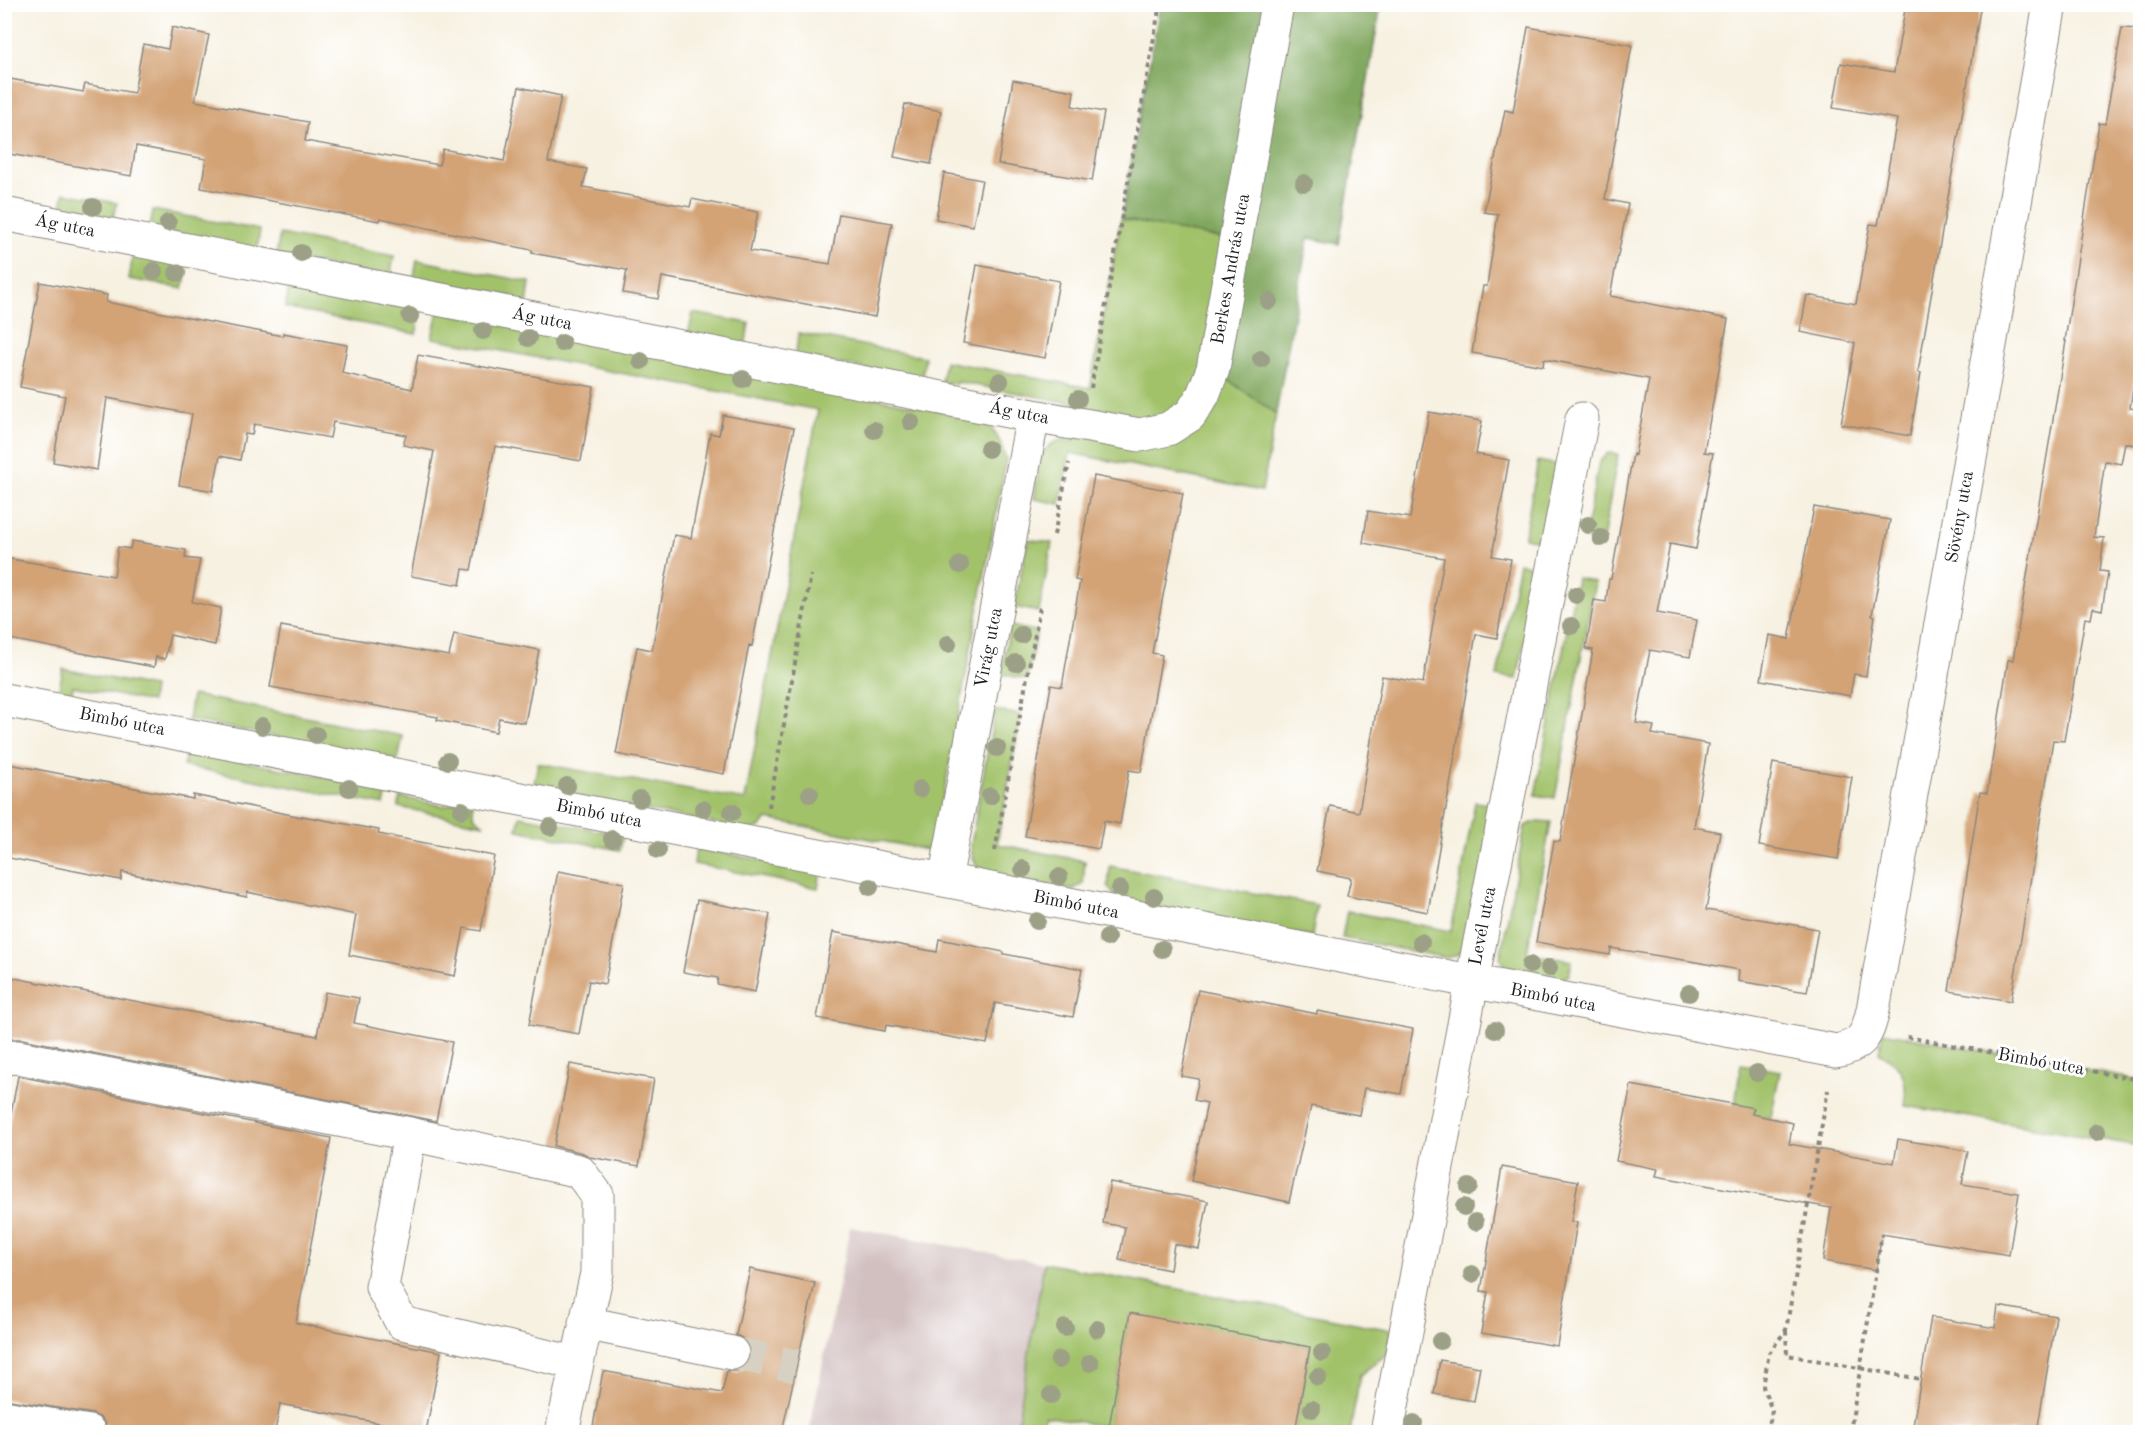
<svg xmlns="http://www.w3.org/2000/svg" width="2145" height="1437" viewBox="0 0 2145 1437" font-family="'Old Standard TT',serif">
  <style>
    .industrial { fill: #d2bfc0 }
    .green { fill: #a2c26b; stroke: #5f6f44; stroke-width: 1.5 }
    .forest { fill: #81a85f; stroke: #4e623e; stroke-width: 1.5 }
    .building { fill: #d3a274 }
    .lines { fill: none; stroke-linecap: round; stroke-linejoin: round }
    .minor-tunnel { stroke: #d6d1c3; stroke-width: 33; stroke-dasharray: 33 16; stroke-linecap: butt }
    .minor-casing { stroke: #8a867e; stroke-width: 35 }
    .path { stroke: #8a867e; stroke-width: 4; stroke-dasharray: 4.5 4.5; stroke-linecap: butt }
    .minor { stroke: #fff; stroke-width: 33 }
    .tree { fill: #9ca086 }
    .labels { text-anchor: middle; dominant-baseline: central; stroke-width: 6; stroke-linejoin: round; paint-order: stroke }
    .street-label { font-size: 18px; fill: #1c1c1c; stroke: #fff }
  </style>
  <rect width="100%" height="100%" fill="#fff"/>
  <filter id="ink" filterUnits="userSpaceOnUse"><feTurbulence type="fractalNoise" baseFrequency=".0167" numOctaves="2"/><feDisplacementMap in="SourceGraphic" scale="12" xChannelSelector="R" yChannelSelector="G"/><feConvolveMatrix kernelMatrix="1 2 1 2 8 2 1 2 1" color-interpolation-filters="sRGB"/></filter>
  <filter id="wash" filterUnits="userSpaceOnUse"><feTurbulence type="fractalNoise" baseFrequency=".008" numOctaves="4" result="noise"/><feDisplacementMap in="SourceGraphic" scale="24" xChannelSelector="R" yChannelSelector="G"/><feGaussianBlur stdDeviation="1.35" result="paint"/><feColorMatrix in="noise" values="0 0 0 0 0 0 0 0 0 0 0 0 0 0 0 0 0 1.4 0 .05"/><feComposite in="paint" operator="in"/></filter>
  <g filter="url(#wash)">
    <rect width="100%" height="100%" fill="#f7f1e1"/>
    <!-- industrial -->
    <path class="industrial" d="M 850,1227 L 1044,1263 L 1016,1432 L 809,1432 Z"/>
    <!-- green -->
    <path class="green" d="M 64,193 L 117,203 L 112,220 L 60,211 Z
      M 153,210 L 260,230 L 257,251 L 150,228 Z
      M 1121,219 L 1236,241 L 1213,369 L 1276,414 L 1262,491 L 1070,453 L 1060,504 L 1034,499 C 1039,471 1036,437 1073,439 L 1088,406 L 959,382 L 955,384 L 941,382 L 945,361 L 1090,388 Z
      M 280,234 L 394,256 L 390,278 L 276,255 Z
      M 133,254 L 184,263 L 187,270 L 183,289 L 129,279 Z
      M 417,260 L 530,282 L 527,304 L 413,282 Z
      M 290,283 L 422,308 L 416,334 L 285,308 Z
      M 438,311 L 952,413 C 960,420 969,419 979,422 C 997,427 1001,444 1006,460 L 933,851 L 767,819 L 761,827 L 748,830 L 533,788 L 538,763 L 745,800 L 818,410 L 432,338 Z
      M 693,313 L 749,323 L 745,347 L 688,335 Z
      M 799,333 L 925,357 L 922,379 L 795,356 Z
      M 1608,453 L 1618,454 L 1602,545 L 1592,544 L 1585,535 L 1599,462 Z
      M 1538,461 L 1558,465 L 1543,542 L 1524,538 Z
      M 1028,539 L 1052,543 L 1039,612 L 1014,607 Z
      M 1519,563 L 1539,568 L 1517,679 L 1497,676 Z
      M 1577,578 L 1595,582 L 1555,798 L 1535,795 Z
      M 1010,626 L 1037,631 L 1027,679 L 1001,674 Z
      M 63,669 L 153,687 L 151,702 L 73,686 L 70,702 L 57,699 Z
      M 192,695 L 403,736 L 398,760 L 188,720 Z
      M 995,710 L 1021,715 L 997,844 L 1085,861 L 1083,884 L 1072,890 C 1051,886 991,878 978,867 C 972,861 972,852 971,844 Z
      M 187,751 L 388,789 L 384,805 L 183,766 Z
      M 400,797 L 444,806 L 457,802 L 473,804 L 473,815 L 483,824 L 398,807 Z
      M 1475,802 L 1495,805 L 1469,941 L 1459,954 L 1447,958 L 1342,938 L 1347,911 L 1451,931 Z
      M 520,816 L 623,835 L 620,850 L 517,830 Z
      M 1537,821 L 1551,822 L 1527,953 L 1572,961 L 1569,975 L 1557,982 L 1509,973 L 1500,959 L 1525,826 Z
      M 696,848 L 821,871 L 818,888 L 694,864 Z
      M 1110,866 L 1317,905 L 1312,936 L 1118,900 L 1108,887 Z
      M 1883,1032 L 2140,1080 L 2140,1146 L 1905,1106 C 1907,1080 1904,1065 1879,1053 Z
      M 1741,1064 L 1780,1071 L 1771,1118 L 1752,1115 L 1753,1109 L 1735,1105 Z
      M 1044,1263 L 1392,1330 L 1388,1353 L 1360,1375 L 1350,1432 L 1295,1432 L 1310,1347 L 1130,1314 L 1109,1427 L 1045,1416 L 1042,1432 L 1016,1432 Z"/>
    <!-- forest -->
    <path class="forest" d="M 1160,5 L 1381,5 L 1339,244 L 1308,238 L 1276,414 L 1213,369 L 1235,241 L 1121,219 Z"/>
    <g id="blocks">
      <!-- building -->
      <path class="building" d="M 1906,4 L 1981,4 L 1918,372 L 1921,373 L 1910,436 L 1841,424 L 1855,343 L 1800,332 L 1807,295 L 1856,304 L 1870,224 L 1878,225 L 1897,119 L 1833,108 L 1841,63 L 1894,72 Z
        M 172,27 L 209,35 L 195,101 L 308,122 L 305,141 L 439,165 L 443,149 L 504,161 L 519,87 L 561,96 L 548,162 L 587,169 L 583,187 L 690,207 L 692,199 L 758,212 L 750,251 L 830,264 L 839,214 L 892,223 L 875,317 L 662,277 L 658,299 L 623,293 L 627,270 L 532,253 L 532,250 L 380,218 L 379,221 L 201,188 L 206,159 L 136,146 L 131,176 L 4,153 L 4,78 L 83,92 L 85,84 L 134,93 L 143,44 L 168,49 Z
        M 1528,27 L 1632,45 L 1605,199 L 1628,204 L 1610,296 L 1728,319 L 1704,452 L 1713,453 L 1696,549 L 1670,544 L 1657,613 L 1697,620 L 1690,657 L 1650,650 L 1636,723 L 1654,726 L 1652,734 L 1708,744 L 1694,827 L 1720,832 L 1706,910 L 1818,929 L 1807,992 L 1738,981 L 1739,970 L 1696,962 L 1611,948 L 1610,955 L 1536,942 L 1554,841 L 1560,842 L 1593,650 L 1586,649 L 1594,600 L 1606,602 L 1609,579 L 1611,579 L 1633,454 L 1635,455 L 1649,379 L 1544,359 L 1543,366 L 1472,353 L 1483,286 L 1487,286 L 1498,214 L 1484,212 L 1505,110 L 1513,112 Z
        M 2122,28 L 2140,29 L 2140,347 L 2130,408 L 2140,410 L 2140,446 L 2125,443 L 2121,464 L 2105,461 L 2094,537 L 2104,538 L 2100,571 L 2108,572 L 2102,610 L 2093,608 L 2091,619 L 2085,618 L 2064,741 L 2053,740 L 2011,1001 L 1949,991 L 1980,792 L 1987,793 L 2008,660 L 2013,660 L 2066,341 L 2065,341 L 2099,123 L 2105,124 Z
        M 1013,80 L 1074,91 L 1072,106 L 1104,112 L 1092,181 L 998,164 Z
        M 905,104 L 941,111 L 931,164 L 894,157 Z
        M 944,173 L 982,180 L 973,226 L 936,219 Z
        M 977,265 L 1059,281 L 1045,358 L 963,343 Z
        M 40,282 L 107,295 L 106,302 L 283,336 L 283,333 L 347,345 L 342,373 L 412,389 L 418,355 L 594,387 L 581,461 L 495,446 L 471,570 L 463,569 L 460,585 L 411,576 L 434,451 L 403,445 L 406,435 L 333,422 L 330,438 L 254,424 L 252,435 L 245,434 L 240,460 L 220,456 L 213,491 L 179,485 L 192,414 L 107,398 L 97,470 L 53,462 L 65,396 L 20,387 Z
        M 1429,412 L 1482,421 L 1476,454 L 1509,460 L 1492,556 L 1511,559 L 1497,638 L 1476,634 L 1428,912 L 1347,896 L 1351,878 L 1317,871 L 1330,806 L 1359,812 L 1382,676 L 1423,683 L 1444,558 L 1363,543 L 1368,511 L 1410,518 Z
        M 723,415 L 794,428 L 752,646 L 749,645 L 724,774 L 616,754 L 637,647 L 652,650 L 674,535 L 691,538 L 710,433 L 719,435 Z
        M 1094,476 L 1183,493 L 1152,653 L 1162,655 L 1141,772 L 1129,770 L 1120,824 L 1104,821 L 1099,849 L 1025,836 L 1051,685 L 1062,687 L 1080,581 L 1075,580 Z
        M 1814,507 L 1890,520 L 1872,615 L 1875,616 L 1866,676 L 1854,674 L 1850,696 L 1761,680 L 1769,635 L 1789,639 Z
        M 132,541 L 186,550 L 185,558 L 200,560 L 192,602 L 221,608 L 215,645 L 170,635 L 165,659 L 156,657 L 154,667 L 4,638 L 4,558 L 114,576 L 118,547 L 130,549 Z
        M 281,626 L 449,656 L 454,634 L 539,650 L 525,723 L 499,718 L 496,732 L 437,720 L 438,717 L 270,687 Z
        M 4,763 L 193,799 L 193,795 L 302,817 L 302,816 L 379,830 L 378,834 L 494,856 L 481,931 L 464,928 L 455,976 L 349,955 L 356,915 L 247,892 L 247,897 L 122,872 L 121,880 L 4,857 Z
        M 1773,763 L 1852,777 L 1838,859 L 1759,846 Z
        M 558,871 L 624,883 L 605,984 L 589,981 L 579,1034 L 529,1025 Z
        M 697,900 L 770,914 L 755,992 L 717,984 L 718,978 L 683,972 Z
        M 833,932 L 937,952 L 939,939 L 1004,952 L 1004,954 L 1082,969 L 1073,1017 L 995,1003 L 987,1044 L 886,1025 L 885,1031 L 817,1018 Z
        M 4,976 L 317,1036 L 325,992 L 359,998 L 354,1023 L 452,1042 L 436,1121 L 22,1039 L 4,1039 Z
        M 1198,990 L 1317,1014 L 1317,1011 L 1413,1029 L 1401,1094 L 1364,1088 L 1359,1115 L 1311,1106 L 1289,1202 L 1191,1181 L 1207,1103 L 1194,1100 L 1199,1079 L 1181,1076 Z
        M 570,1064 L 654,1079 L 639,1166 L 590,1157 L 583,1153 L 554,1146 Z
        M 18,1076 L 331,1138 L 296,1323 L 441,1352 L 426,1432 L 280,1404 L 275,1432 L 107,1432 L 106,1425 L 101,1418 L 93,1414 L 4,1399 L 4,1151 Z
        M 1631,1085 L 1754,1108 L 1752,1114 L 1793,1123 L 1789,1144 L 1894,1163 L 1898,1139 L 1968,1151 L 1962,1184 L 2019,1193 L 2009,1255 L 1882,1234 L 1876,1270 L 1823,1261 L 1831,1208 L 1656,1176 L 1658,1169 L 1616,1161 Z
        M 1502,1167 L 1578,1181 L 1571,1222 L 1577,1222 L 1557,1346 L 1481,1333 L 1488,1292 L 1481,1291 Z
        M 1110,1182 L 1208,1201 L 1199,1249 L 1174,1244 L 1170,1270 L 1119,1260 L 1125,1227 L 1103,1223 Z
        M 750,1269 L 815,1283 L 782,1432 L 592,1432 L 603,1371 L 722,1393 L 727,1371 L 738,1371 L 746,1366 L 750,1357 L 750,1347 L 744,1339 L 736,1335 Z
        M 1998,1306 L 2056,1316 L 2037,1432 L 1912,1432 L 1931,1317 L 1995,1328 Z
        M 1130,1313 L 1310,1347 L 1295,1432 L 1108,1432 Z
        M 1440,1360 L 1480,1367 L 1474,1401 L 1434,1394 Z"/>
    </g>
  </g>
  <g filter="url(#ink)">
    <use href="#blocks" fill-opacity="0" stroke="#8a867e" stroke-width="1.5"/>
    <g class="lines">
      <!-- minor-tunnel -->
      <path class="minor-tunnel" d="M 732,1353 L 796,1366"/>
      <defs>
        <path id="minor" d="M 4,214 L 1033,416 L 1140,435 L 1168,429 L 1190,415 L 1203,395 L 1213,369 L 1277,4
          M 4,700 L 1836,1051 C 1863,1045 1867,1036 1873,1010 L 2050,4
          M 945,880 L 1033,416
          M 4,1058 L 18,1057 L 410,1134
          M 585,1323 L 732,1353
          M 4,1417 L 89,1432
          M 562,1432 L 597,1273 L 597,1195 L 579,1171 L 410,1134 L 382,1287 L 402,1323 L 576,1363
          M 1387,1432 L 1472,982 L 1582,419"/>
      </defs>
      <!-- minor casing -->
      <use href="#minor" class="minor-casing"/>
      <!-- path -->
      <path class="path" d="M 1091,388 L 1160,4
        M 1054,535 L 1069,463
        M 769,807 L 811,575
        M 995,851 L 1040,607
        M 1907,1037 L 2140,1080
        M 1786,1331 L 1787,1355 L 1920,1379
        M 1768,1432 L 1772,1410 L 1763,1387 L 1769,1353 L 1786,1330 L 1828,1090
        M 1850,1432 L 1882,1234"/>
      <!-- minor -->
      <use href="#minor" class="minor"/>
    </g>
    <!-- trees -->
    <g class="tree">
      <circle cx="1304" cy="183" r="9"/>
      <circle cx="93" cy="207" r="9"/>
      <circle cx="168" cy="223" r="9"/>
      <circle cx="301" cy="253" r="9"/>
      <circle cx="154" cy="271" r="9"/>
      <circle cx="177" cy="273" r="9"/>
      <circle cx="1269" cy="301" r="9"/>
      <circle cx="410" cy="316" r="9"/>
      <circle cx="483" cy="331" r="9"/>
      <circle cx="528" cy="338" r="9"/>
      <circle cx="562" cy="343" r="9"/>
      <circle cx="1261" cy="359" r="9"/>
      <circle cx="641" cy="361" r="9"/>
      <circle cx="743" cy="379" r="9"/>
      <circle cx="1000" cy="381" r="9"/>
      <circle cx="1078" cy="399" r="9"/>
      <circle cx="911" cy="422" r="9"/>
      <circle cx="874" cy="430" r="9"/>
      <circle cx="988" cy="449" r="9"/>
      <circle cx="1588" cy="525" r="9"/>
      <circle cx="1601" cy="538" r="9"/>
      <circle cx="960" cy="565" r="9"/>
      <circle cx="1576" cy="595" r="9"/>
      <circle cx="1571" cy="626" r="9"/>
      <circle cx="1021" cy="635" r="9"/>
      <circle cx="948" cy="644" r="9"/>
      <circle cx="1016" cy="663" r="9"/>
      <circle cx="262" cy="726" r="9"/>
      <circle cx="316" cy="735" r="9"/>
      <circle cx="997" cy="748" r="9"/>
      <circle cx="448" cy="761" r="9"/>
      <circle cx="567" cy="786" r="9"/>
      <circle cx="349" cy="788" r="9"/>
      <circle cx="920" cy="789" r="9"/>
      <circle cx="810" cy="794" r="9"/>
      <circle cx="990" cy="796" r="9"/>
      <circle cx="640" cy="799" r="9"/>
      <circle cx="703" cy="809" r="9"/>
      <circle cx="462" cy="810" r="9"/>
      <circle cx="732" cy="812" r="9"/>
      <circle cx="550" cy="827" r="9"/>
      <circle cx="612" cy="839" r="9"/>
      <circle cx="658" cy="850" r="9"/>
      <circle cx="1023" cy="869" r="9"/>
      <circle cx="1059" cy="877" r="9"/>
      <circle cx="870" cy="887" r="9"/>
      <circle cx="1120" cy="889" r="9"/>
      <circle cx="1154" cy="897" r="9"/>
      <circle cx="1037" cy="921" r="9"/>
      <circle cx="1107" cy="938" r="9"/>
      <circle cx="1421" cy="942" r="9"/>
      <circle cx="1162" cy="949" r="9"/>
      <circle cx="1530" cy="965" r="9"/>
      <circle cx="1549" cy="968" r="9"/>
      <circle cx="1689" cy="993" r="9"/>
      <circle cx="1495" cy="1030" r="9"/>
      <circle cx="1757" cy="1073" r="9"/>
      <circle cx="2097" cy="1132" r="9"/>
      <circle cx="1469" cy="1187" r="9"/>
      <circle cx="1464" cy="1207" r="9"/>
      <circle cx="1475" cy="1222" r="9"/>
      <circle cx="1472" cy="1274" r="9"/>
      <circle cx="1065" cy="1328" r="9"/>
      <circle cx="1097" cy="1329" r="9"/>
      <circle cx="1440" cy="1341" r="9"/>
      <circle cx="1322" cy="1353" r="9"/>
      <circle cx="1059" cy="1360" r="9"/>
      <circle cx="1090" cy="1363" r="9"/>
      <circle cx="1318" cy="1377" r="9"/>
      <circle cx="1051" cy="1395" r="9"/>
      <circle cx="1312" cy="1409" r="9"/>
      <circle cx="1414" cy="1423" r="9"/>
    </g>
  </g>
  <g class="labels">
    <!-- street labels -->
    <g class="street-label">
      <text transform="translate(65 226) rotate(11)">Ág utca</text>
      <text transform="translate(1231 269) rotate(-80)">Berkes András utca</text>
      <text transform="translate(542 319) rotate(11)">Ág utca</text>
      <text transform="translate(1019 413) rotate(11)">Ág utca</text>
      <text transform="translate(1960 517) rotate(-80)">Sövény utca</text>
      <text transform="translate(989 648) rotate(-79)">Virág utca</text>
      <text transform="translate(122 722) rotate(11)">Bimbó utca</text>
      <text transform="translate(599 814) rotate(11)">Bimbó utca</text>
      <text transform="translate(1076 905) rotate(11)">Bimbó utca</text>
      <text transform="translate(1483 926) rotate(-79)">Levél utca</text>
      <text transform="translate(1553 998) rotate(11)">Bimbó utca</text>
      <text transform="translate(2041 1062) rotate(10)">Bimbó utca</text>
    </g>
  </g>
  <!-- margin -->
  <rect width="2145" height="1437" fill="none" stroke="#fff" stroke-width="24"/>
</svg>
